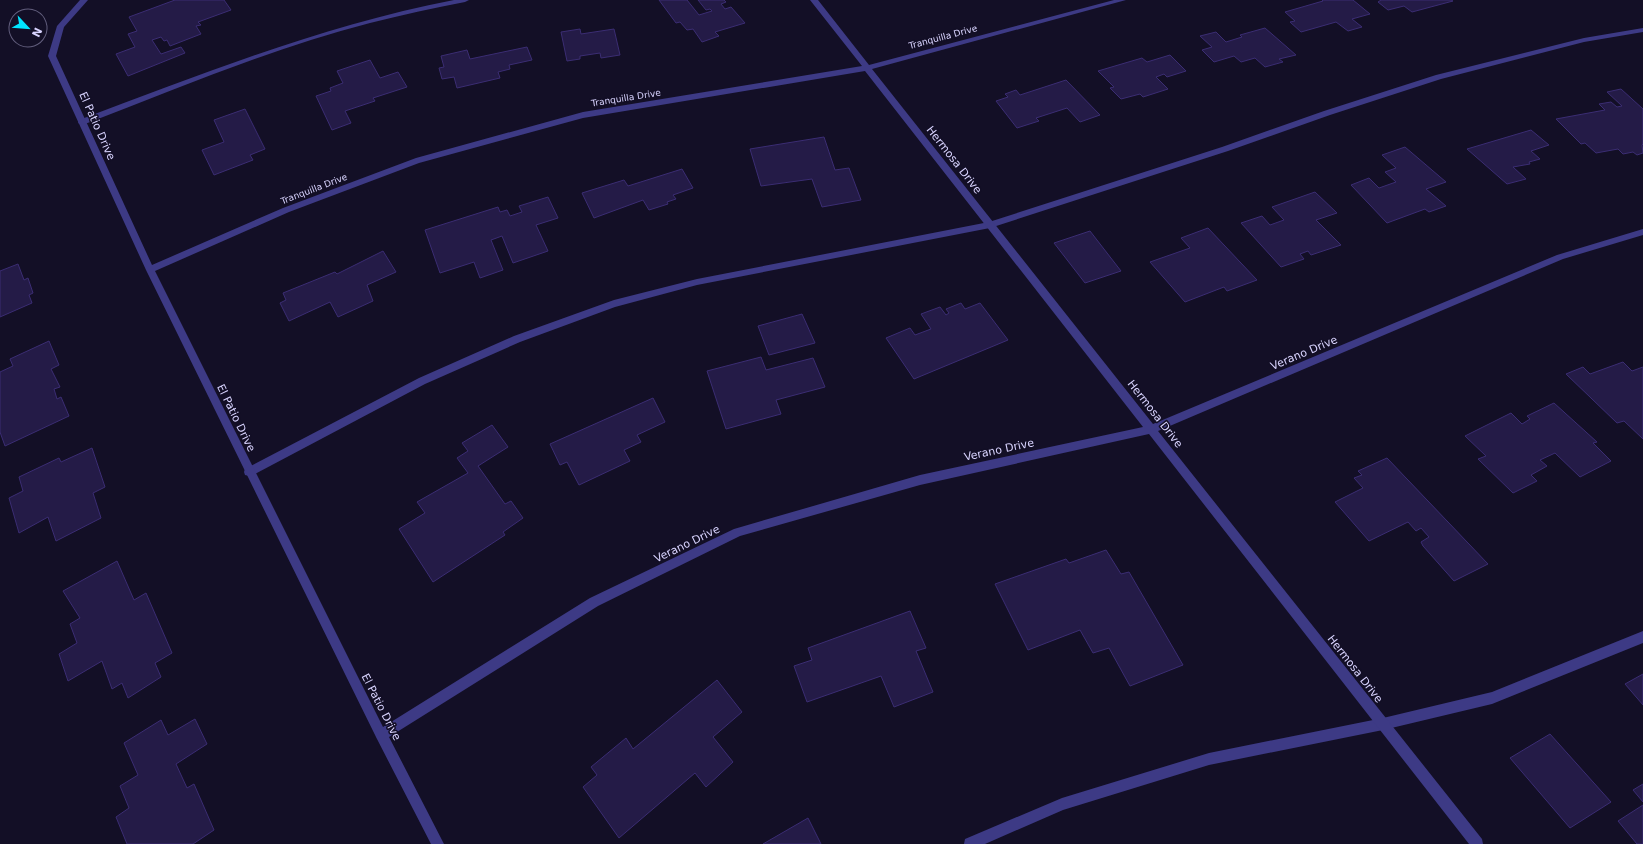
<svg xmlns="http://www.w3.org/2000/svg" width="1643" height="844" viewBox="0 0 1643 844" font-family="'DejaVu Sans',sans-serif">
  <style>
    .building { fill: #241b47; stroke: #3b2d73 }
    .lines { fill: none; stroke-linecap: round; stroke-linejoin: round }
    .service { fill: #3d3a85; fill-rule: evenodd }
    .minor { fill: #3d3a85; fill-rule: evenodd }
    .labels { text-anchor: middle; dominant-baseline: central; stroke-width: 3; stroke-linejoin: round; paint-order: stroke }
    .far-street-label { font-size: 9px; fill: #d9d4ff; stroke: #130f26 }
    .street-label { font-size: 11px; fill: #d9d4ff; stroke: #130f26 }
  </style>
  <rect width="100%" height="100%" fill="#130f26"/>
  <!-- building -->
  <path class="building" d="M 175,0 L 224,0 L 231,10 L 198,22 L 201,25 L 196,26 L 201,34 L 170,46 L 167,40 L 164,41 L 161,37 L 152,40 L 161,54 L 181,47 L 185,53 L 128,76 L 116,54 L 135,47 L 128,34 L 137,31 L 129,17 Z
    M 659,0 L 687,0 L 699,15 L 712,11 L 710,9 L 706,10 L 698,0 L 724,0 L 726,2 L 721,4 L 725,9 L 731,7 L 745,23 L 715,32 L 719,36 L 702,42 L 693,29 L 687,30 L 680,22 L 676,23 Z
    M 1322,0 L 1353,0 L 1370,14 L 1352,19 L 1362,27 L 1348,31 L 1336,22 L 1301,32 L 1290,22 L 1295,21 L 1285,12 L 1323,1 Z
    M 1381,0 L 1451,0 L 1453,1 L 1412,12 L 1404,6 L 1388,10 L 1378,2 Z
    M 1265,28 L 1296,55 L 1279,59 L 1283,62 L 1265,67 L 1255,58 L 1241,62 L 1234,56 L 1214,62 L 1202,50 L 1212,47 L 1200,36 L 1216,32 L 1226,42 L 1242,37 L 1240,35 Z
    M 580,29 L 581,34 L 614,29 L 620,55 L 601,58 L 600,53 L 580,56 L 580,59 L 567,61 L 561,32 Z
    M 527,47 L 532,60 L 509,65 L 510,69 L 498,72 L 500,78 L 457,88 L 454,77 L 442,79 L 439,68 L 444,67 L 441,56 L 467,50 L 470,59 Z
    M 1170,55 L 1186,71 L 1167,77 L 1164,74 L 1156,77 L 1168,89 L 1143,97 L 1140,94 L 1121,99 L 1110,88 L 1114,87 L 1098,71 L 1142,58 L 1147,62 Z
    M 370,60 L 380,78 L 398,72 L 407,87 L 373,98 L 375,101 L 345,111 L 351,123 L 332,130 L 316,96 L 331,91 L 330,88 L 343,83 L 337,71 Z
    M 1066,80 L 1100,115 L 1080,122 L 1067,108 L 1036,118 L 1039,121 L 1017,128 L 996,101 L 1008,97 L 1005,94 L 1016,90 L 1020,95 Z
    M 1621,89 L 1643,109 L 1643,144 L 1642,145 L 1643,153 L 1637,155 L 1633,152 L 1623,154 L 1618,149 L 1596,153 L 1585,143 L 1581,144 L 1556,119 L 1605,110 L 1599,104 L 1611,102 L 1617,107 L 1622,106 L 1607,92 Z
    M 245,109 L 265,149 L 250,155 L 253,160 L 214,175 L 202,150 L 224,142 L 214,120 Z
    M 1531,130 L 1549,145 L 1531,151 L 1540,159 L 1529,162 L 1530,164 L 1513,167 L 1526,179 L 1507,184 L 1467,149 Z
    M 824,137 L 835,170 L 849,168 L 861,200 L 822,207 L 812,179 L 761,186 L 750,149 Z
    M 1405,147 L 1446,182 L 1426,189 L 1446,206 L 1429,212 L 1425,209 L 1387,223 L 1351,185 L 1369,178 L 1379,188 L 1396,182 L 1385,172 L 1396,168 L 1382,155 Z
    M 682,169 L 693,188 L 673,195 L 676,199 L 667,202 L 668,204 L 649,210 L 643,200 L 594,218 L 582,193 L 624,180 L 628,186 Z
    M 1315,192 L 1337,213 L 1316,220 L 1341,245 L 1311,255 L 1308,251 L 1300,254 L 1304,259 L 1281,267 L 1241,223 L 1262,216 L 1270,225 L 1284,220 L 1272,207 Z
    M 548,197 L 558,218 L 536,225 L 548,251 L 513,263 L 502,236 L 491,240 L 503,270 L 480,278 L 474,262 L 440,273 L 425,230 L 498,207 L 500,212 L 507,210 L 510,216 L 522,212 L 519,206 Z
    M 1208,228 L 1257,280 L 1227,291 L 1224,287 L 1185,302 L 1150,262 L 1190,248 L 1181,238 Z
    M 1090,231 L 1121,271 L 1085,283 L 1054,243 Z
    M 383,251 L 396,272 L 367,285 L 373,301 L 338,317 L 330,302 L 289,321 L 280,303 L 286,300 L 283,293 L 335,272 L 337,274 Z
    M 18,264 L 24,280 L 28,278 L 33,293 L 29,295 L 32,303 L 0,317 L 0,271 Z
    M 961,303 L 965,309 L 980,303 L 1008,340 L 914,379 L 886,338 L 910,328 L 915,335 L 931,329 L 921,314 L 940,307 L 946,315 L 949,313 L 946,309 Z
    M 802,314 L 815,343 L 769,355 L 758,326 Z
    M 49,341 L 59,365 L 51,369 L 60,387 L 54,389 L 57,399 L 61,397 L 69,416 L 5,446 L 0,432 L 0,372 L 13,366 L 10,359 Z
    M 761,357 L 766,370 L 813,358 L 825,387 L 776,400 L 781,414 L 726,429 L 707,371 Z
    M 1623,362 L 1632,371 L 1643,367 L 1643,439 L 1624,421 L 1617,423 L 1566,374 L 1583,367 L 1590,374 Z
    M 653,398 L 665,422 L 637,435 L 641,442 L 624,450 L 630,461 L 579,485 L 567,462 L 560,465 L 550,444 Z
    M 1554,403 L 1597,442 L 1593,443 L 1611,461 L 1580,477 L 1555,453 L 1540,460 L 1547,466 L 1531,475 L 1537,481 L 1513,493 L 1478,459 L 1486,456 L 1465,436 L 1511,413 L 1522,424 L 1530,419 L 1527,416 Z
    M 492,425 L 508,447 L 478,466 L 505,504 L 511,501 L 523,518 L 503,532 L 505,535 L 433,582 L 399,529 L 425,513 L 417,502 L 468,473 L 457,458 L 468,451 L 462,443 Z
    M 92,448 L 105,487 L 93,493 L 101,518 L 56,541 L 48,517 L 19,533 L 9,498 L 23,491 L 19,477 L 59,458 L 61,462 Z
    M 1387,458 L 1488,564 L 1454,581 L 1423,546 L 1421,542 L 1429,537 L 1421,528 L 1416,531 L 1408,522 L 1369,541 L 1335,502 L 1363,488 L 1354,478 L 1362,475 L 1358,471 Z
    M 1106,550 L 1121,574 L 1129,572 L 1183,665 L 1130,686 L 1109,648 L 1093,653 L 1080,630 L 1028,650 L 995,584 L 1066,559 L 1069,563 Z
    M 117,561 L 134,600 L 146,593 L 172,653 L 155,663 L 161,677 L 128,698 L 122,683 L 112,689 L 102,661 L 68,681 L 59,654 L 77,643 L 70,624 L 80,618 L 63,591 Z
    M 910,611 L 926,648 L 916,651 L 933,692 L 894,707 L 881,676 L 807,702 L 794,666 L 812,660 L 808,648 Z
    M 1643,674 L 1643,705 L 1625,684 Z
    M 717,680 L 742,712 L 713,737 L 733,762 L 706,787 L 695,773 L 619,838 L 583,787 L 597,775 L 591,767 L 626,738 L 633,749 Z
    M 195,719 L 207,744 L 176,764 L 187,788 L 194,784 L 214,830 L 193,844 L 127,844 L 116,817 L 129,808 L 120,786 L 138,775 L 124,743 L 161,720 L 168,735 Z
    M 1550,734 L 1611,802 L 1570,828 L 1510,758 Z
    M 1643,784 L 1643,802 L 1633,790 Z
    M 1643,805 L 1643,844 L 1637,844 L 1618,821 Z
    M 808,818 L 821,844 L 763,844 Z"/>
  <g class="lines">
    <!-- service -->
    <path class="service" d="M 454,0 L 469,0 L 465,2 C 433,8 402,15 370,23 C 273,48 179,88 85,124 L 79,124 L 78,122 L 79,120 C 202,74 324,25 454,0 Z
      M 1643,28 L 1643,32 L 1584,42 L 1441,79 L 1330,115 L 1228,151 L 990,228 L 697,285 L 615,307 L 520,342 L 425,384 L 253,475 L 249,476 L 245,475 L 244,472 L 245,469 L 419,378 L 514,336 L 614,300 L 697,279 L 989,222 L 1222,147 L 1324,111 L 1436,75 L 1584,38 Z
      M 1643,631 L 1643,643 L 1492,704 L 1383,730 L 1209,765 L 1063,810 L 985,844 L 964,844 L 965,839 L 1062,798 L 1209,753 L 1383,718 L 1492,692 Z"/>
    <!-- minor -->
    <path class="minor" d="M 80,0 L 88,0 L 64,27 L 56,56 L 152,265 L 283,208 L 416,158 L 583,112 L 862,66 L 810,0 L 818,0 L 869,65 L 1114,0 L 1126,0 L 872,69 L 1153,424 L 1557,255 L 1643,229 L 1643,235 L 1563,259 L 1158,431 L 1482,839 L 1483,844 L 1469,844 L 1149,434 L 920,485 L 740,536 L 598,606 L 389,737 L 444,844 L 431,844 L 377,739 L 146,270 L 48,56 L 57,26 ZM 865,71 L 1143,427 L 920,475 L 734,529 L 590,598 L 383,727 L 155,271 L 289,212 L 419,163 L 583,118 Z"/>
  </g>
  <g class="labels">
    <!-- far-street labels -->
    <g class="far-street-label">
      <text transform="translate(943 37) rotate(-15)">Tranquilla Drive</text>
      <text transform="translate(626 98) rotate(-9)">Tranquilla Drive</text>
      <text transform="translate(314 189) rotate(-21)">Tranquilla Drive</text>
    </g>
    <!-- street labels -->
    <g class="street-label">
      <text transform="translate(97 126) rotate(66)">El Patio Drive</text>
      <text transform="translate(954 160) rotate(52)">Hermosa Drive</text>
      <text transform="translate(1304 353) rotate(-23)">Verano Drive</text>
      <text transform="translate(1155 414) rotate(52)">Hermosa Drive</text>
      <text transform="translate(236 418) rotate(64)">El Patio Drive</text>
      <text transform="translate(999 450) rotate(-12)">Verano Drive</text>
      <text transform="translate(687 544) rotate(-26)">Verano Drive</text>
      <text transform="translate(1355 669) rotate(52)">Hermosa Drive</text>
      <text transform="translate(381 707) rotate(63)">El Patio Drive</text>
    </g>
  </g>
  <!-- north arrow -->
  <g transform="translate(28 28) rotate(116)"><circle r="19" fill="#130f26" stroke="#625e7d"/>
  <path d="M0-3L7 15L0 10L-7 15Z" fill="#00e5ff"/>
  <text y="-6" font-size="11" font-weight="bold" text-anchor="middle" fill="#d9d4ff">N</text>
  </g>
</svg>
